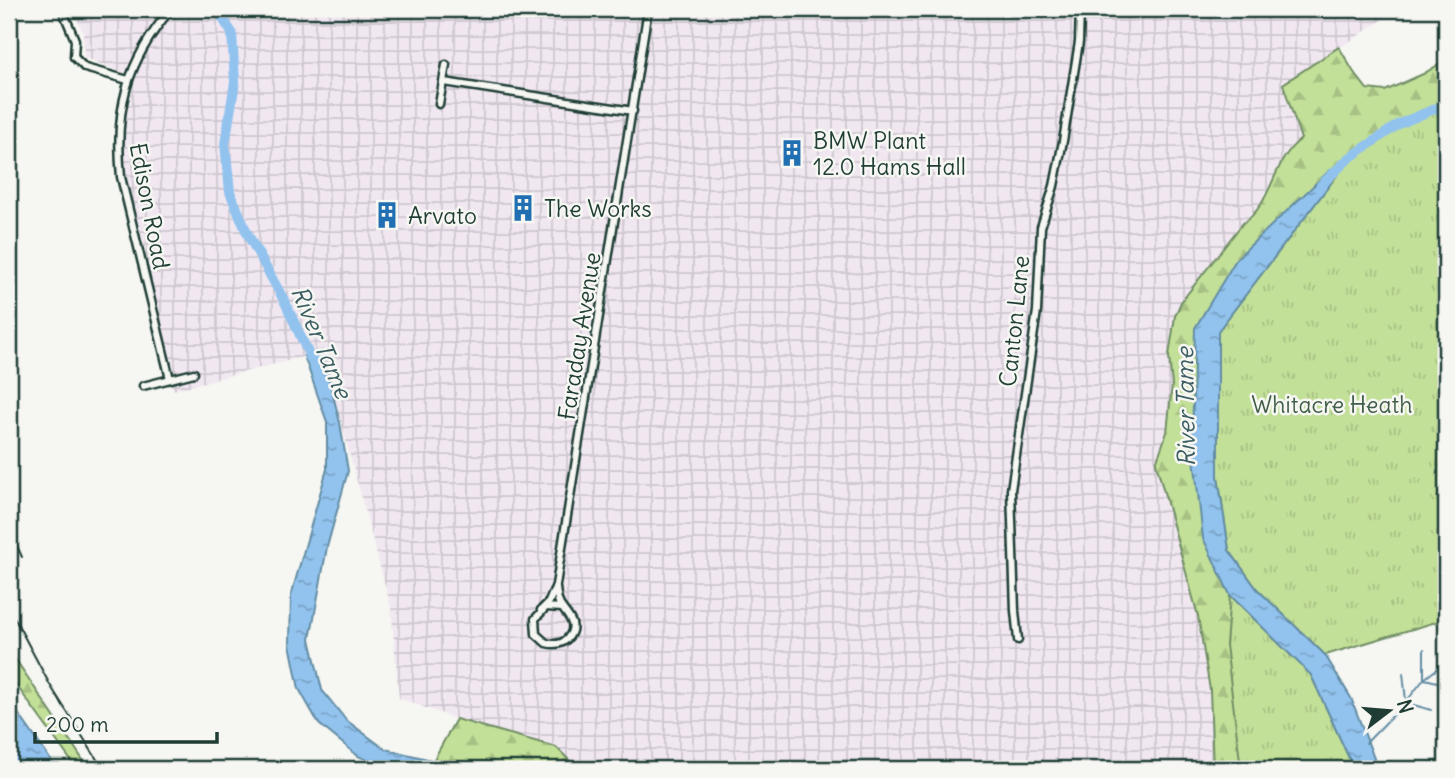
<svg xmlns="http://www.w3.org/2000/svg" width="1455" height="778" viewBox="0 0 1455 778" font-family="Delius,sans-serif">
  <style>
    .industrial { fill: url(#industrial-grid) }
    .forest { fill: url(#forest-firs); stroke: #718e66; stroke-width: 2 }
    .park { fill: url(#park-tufts); stroke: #718e66; stroke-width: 2 }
    .water { fill: url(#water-ripples); stroke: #648da4; stroke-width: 2 }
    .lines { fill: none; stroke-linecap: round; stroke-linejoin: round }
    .stream { stroke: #648da4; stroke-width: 2 }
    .river { stroke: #92c3ee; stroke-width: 10 }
    .minor-casing { stroke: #1f3d34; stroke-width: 11 }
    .minor { stroke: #f6f6f2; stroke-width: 6 }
    .rail { stroke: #1f3d34; stroke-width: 2 }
    .labels { text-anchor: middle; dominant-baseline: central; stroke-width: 5; stroke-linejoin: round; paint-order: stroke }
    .poi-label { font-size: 23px; fill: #1f3d34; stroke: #f6f6f2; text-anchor: start }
    .street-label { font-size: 23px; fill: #1f3d34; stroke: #f6f6f2 }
    .park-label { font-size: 23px; fill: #405e48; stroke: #f6f6f2 }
    .water-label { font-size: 24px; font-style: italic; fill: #3c5e62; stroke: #f6f6f2 }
  </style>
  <defs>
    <pattern id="industrial-grid" width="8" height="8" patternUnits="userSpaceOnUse" patternTransform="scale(1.75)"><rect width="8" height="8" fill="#f1e7f1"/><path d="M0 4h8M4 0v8" fill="none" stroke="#cec7cf"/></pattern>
    <pattern id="forest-firs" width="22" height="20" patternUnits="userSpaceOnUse" patternTransform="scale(1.75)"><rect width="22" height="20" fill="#c3e098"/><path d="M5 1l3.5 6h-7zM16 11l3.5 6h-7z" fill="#a7c184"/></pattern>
    <pattern id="park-tufts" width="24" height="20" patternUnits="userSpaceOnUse" patternTransform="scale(1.75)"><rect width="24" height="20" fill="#c3e098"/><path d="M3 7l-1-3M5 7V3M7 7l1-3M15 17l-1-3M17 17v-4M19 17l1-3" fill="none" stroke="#a7c184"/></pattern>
    <pattern id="water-ripples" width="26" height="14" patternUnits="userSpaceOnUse" patternTransform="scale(1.75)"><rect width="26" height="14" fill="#92c3ee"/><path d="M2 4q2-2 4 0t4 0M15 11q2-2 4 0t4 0" fill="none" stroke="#77a0c2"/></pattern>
  </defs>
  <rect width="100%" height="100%" fill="#f6f6f2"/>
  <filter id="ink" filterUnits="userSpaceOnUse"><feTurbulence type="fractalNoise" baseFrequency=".0143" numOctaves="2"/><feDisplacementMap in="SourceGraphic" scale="14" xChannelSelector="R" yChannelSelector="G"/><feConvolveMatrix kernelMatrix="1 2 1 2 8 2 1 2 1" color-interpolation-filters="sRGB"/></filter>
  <g filter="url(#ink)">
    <!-- industrial -->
    <path class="industrial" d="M 81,9 L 1399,9 L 1284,84 L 1301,139 L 1289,148 L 1255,215 L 1243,223 L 1169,356 L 1172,385 L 1167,432 L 1156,463 L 1198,616 L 1210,690 L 1213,769 L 578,769 L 556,747 L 456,719 L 399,698 L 391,607 L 322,352 L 173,390 L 148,265 L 125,176 L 122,148 L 126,112 L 135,78 L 84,57 L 83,32 L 77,19 Z"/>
    <!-- forest -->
    <path class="forest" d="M 1339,47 L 1353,71 L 1367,89 L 1385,91 L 1423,74 L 1446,60 L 1446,122 L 1440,107 L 1405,121 L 1370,143 L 1332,174 L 1329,171 L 1230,595 L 1235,707 L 1241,769 L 1213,769 L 1210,690 L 1198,616 L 1156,463 L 1167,432 L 1172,385 L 1169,356 L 1175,316 L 1181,302 L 1243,223 C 1273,204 1272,160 1301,139 L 1283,84 Z
      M 9,646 L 16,660 L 89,769 L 77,769 L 9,675 Z
      M 456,719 L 556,747 L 578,769 L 470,769 L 433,761 Z"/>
    <!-- park -->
    <path class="park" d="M 1446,104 L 1446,619 L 1325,655 L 1257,589 L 1229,550 L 1218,477 L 1218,331 L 1348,161 C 1379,137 1411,120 1446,104 Z
      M 1230,595 L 1311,675 L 1354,769 L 1241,769 L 1226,645 Z"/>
    <!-- water -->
    <path class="water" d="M 1329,171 L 1331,183 L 1218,331 L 1218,477 L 1229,550 L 1257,589 L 1325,655 L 1351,698 L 1378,769 L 1354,769 L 1311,675 L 1230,595 L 1203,538 L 1192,440 L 1195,328 L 1237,258 Z
      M 322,351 L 340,423 L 348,471 L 327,547 L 310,639 L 322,690 L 346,720 L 385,749 L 470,769 L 388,769 L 358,756 L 319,724 L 299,689 L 290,644 L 291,596 L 327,469 L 327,422 L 304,356 Z
      M 9,700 L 57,769 L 9,769 Z"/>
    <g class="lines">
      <!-- stream -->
      <path class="stream" d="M 1424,649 L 1424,679
        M 1444,661 L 1446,649
        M 1403,673 L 1406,701
        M 1425,679 L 1445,684
        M 1407,703 L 1431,710
        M 1366,743 L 1406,702 L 1424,679 L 1446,662
        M 1344,769 L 1351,760"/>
      <!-- river -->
      <path class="river" d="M 217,9 L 232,33 L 235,82 L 225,144 L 230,192 L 248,235 L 285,302 L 314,366
        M 1321,185 L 1348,159 L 1399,124 L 1446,104"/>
      <defs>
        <path id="minor" d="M 62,9 L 75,40 L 74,57 L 85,68 L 128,80
          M 444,82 L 633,111
          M 439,104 L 446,65
          M 170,379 L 121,177 C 114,109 127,61 171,9
          M 143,386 L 194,373
          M 556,588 C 557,594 557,599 560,605 C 567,616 580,625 567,639 C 561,645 554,645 546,643 L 536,634 L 535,619 L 546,607 L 562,608
          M 541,610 L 549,602 L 556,585 L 648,9
          M 1018,640 L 1015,611 L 1011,490 L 1037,311 L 1041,227 L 1054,186 L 1063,141 L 1079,42 L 1080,9"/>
      </defs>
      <!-- minor casing -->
      <use href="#minor" class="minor-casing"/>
      <!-- minor -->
      <use href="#minor" class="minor"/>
      <!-- rail -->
      <path class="rail" d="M 9,528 L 22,557
        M 9,608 L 50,685 L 103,769"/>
    </g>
  </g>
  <!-- icons -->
  <defs>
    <symbol id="building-bare" viewBox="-9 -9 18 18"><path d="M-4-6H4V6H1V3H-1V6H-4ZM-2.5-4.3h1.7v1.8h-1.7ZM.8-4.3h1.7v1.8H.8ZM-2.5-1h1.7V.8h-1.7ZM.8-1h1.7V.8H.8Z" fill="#1f6fb2" stroke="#f6f6f2" stroke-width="2.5" paint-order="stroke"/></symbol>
  </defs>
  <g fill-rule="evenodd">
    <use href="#building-bare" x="773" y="134" width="38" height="38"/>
    <use href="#building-bare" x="504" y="189" width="38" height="38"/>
    <use href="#building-bare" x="368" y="196" width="38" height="38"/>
  </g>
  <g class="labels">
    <!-- poi labels -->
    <g class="poi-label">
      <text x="813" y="140">BMW Plant<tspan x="813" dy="26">12.0 Hams Hall</tspan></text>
      <text x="544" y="208">The Works</text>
      <text x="408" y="215">Arvato</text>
    </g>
    <!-- street labels -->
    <g class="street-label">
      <text transform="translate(150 206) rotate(79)">Edison Road</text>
      <text transform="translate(1014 321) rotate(-84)">Canton Lane</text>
      <text transform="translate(579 336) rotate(-81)">Faraday Avenue</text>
    </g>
    <!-- park labels -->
    <g class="park-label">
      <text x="1332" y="404">Whitacre Heath</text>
    </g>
    <!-- water labels -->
    <g class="water-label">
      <text transform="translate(322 342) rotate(67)">River Tame</text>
      <text transform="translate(1185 407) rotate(-91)">River Tame</text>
    </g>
  </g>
  <!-- margin -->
  <rect width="1455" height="778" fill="none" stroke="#f6f6f2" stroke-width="35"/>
  <rect x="18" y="18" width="1420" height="743" fill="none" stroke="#1f3d34" stroke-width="2.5" filter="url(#ink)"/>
  <!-- north arrow -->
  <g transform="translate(1389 711) rotate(74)" stroke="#f6f6f2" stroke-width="5" paint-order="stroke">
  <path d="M0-5L12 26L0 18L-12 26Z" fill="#1f3d34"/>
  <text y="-10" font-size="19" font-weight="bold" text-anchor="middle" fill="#1f3d34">N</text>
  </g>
  <!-- scale -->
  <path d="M35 732v10h182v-10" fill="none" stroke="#1f3d34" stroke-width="3.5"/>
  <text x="46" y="732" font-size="21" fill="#1f3d34" stroke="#f6f6f2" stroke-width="5" paint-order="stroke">200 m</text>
</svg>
